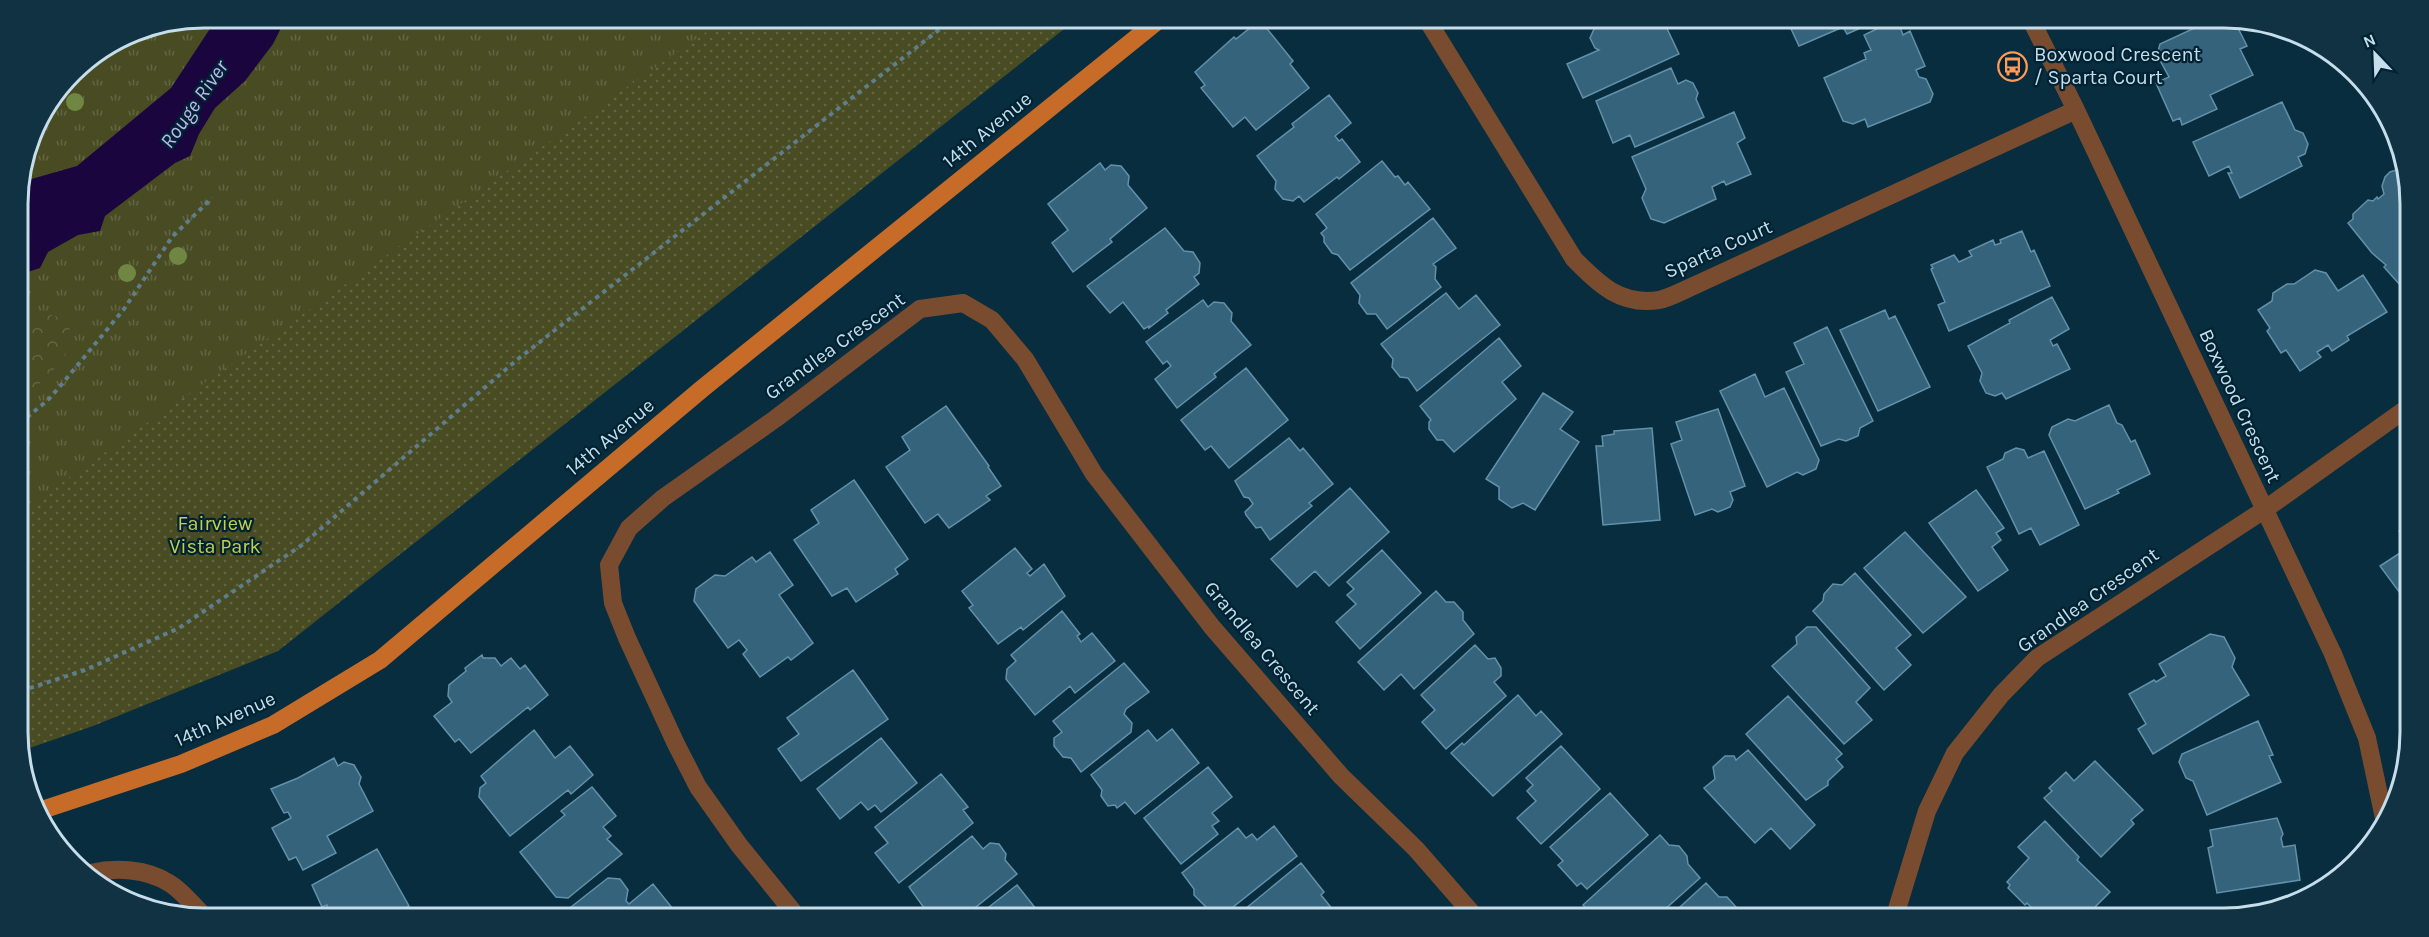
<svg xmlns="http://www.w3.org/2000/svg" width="2429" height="937" viewBox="0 0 2429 937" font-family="Karla,sans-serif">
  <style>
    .grass { fill: url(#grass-tufts) }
    .forest { fill: url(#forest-crowns) }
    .park { fill: url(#park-dots) }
    .water { fill: #1b053e }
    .building { fill: #35637b; stroke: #6291aa; stroke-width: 1.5 }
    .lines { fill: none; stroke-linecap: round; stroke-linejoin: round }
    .path { stroke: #5f7e8d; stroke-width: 4; stroke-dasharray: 4.5 4.5; stroke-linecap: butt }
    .minor { stroke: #794c2f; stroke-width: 18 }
    .major { stroke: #c76c28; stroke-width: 18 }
    .tree { fill: #708643 }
    .labels { text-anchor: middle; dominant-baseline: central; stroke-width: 4.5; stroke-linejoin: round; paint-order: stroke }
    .poi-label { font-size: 20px; fill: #c6deeb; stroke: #002333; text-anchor: start }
    .street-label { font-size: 20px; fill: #c6deeb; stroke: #002333 }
    .park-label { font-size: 20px; fill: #c6cf47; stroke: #002333 }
    .water-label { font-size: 21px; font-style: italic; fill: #c1b7ef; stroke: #002333 }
    .rim { fill: none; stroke: #c6deeb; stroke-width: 3 }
  </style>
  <defs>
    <pattern id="grass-tufts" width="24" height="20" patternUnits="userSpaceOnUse" patternTransform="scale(1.5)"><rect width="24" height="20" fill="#494c22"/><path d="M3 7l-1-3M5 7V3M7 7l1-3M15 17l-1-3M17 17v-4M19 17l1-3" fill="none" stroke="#626542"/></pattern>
    <pattern id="forest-crowns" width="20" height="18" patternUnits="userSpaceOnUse" patternTransform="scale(1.5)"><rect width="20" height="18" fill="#494c22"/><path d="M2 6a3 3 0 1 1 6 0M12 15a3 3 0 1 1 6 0" fill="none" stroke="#626542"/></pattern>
    <pattern id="park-dots" width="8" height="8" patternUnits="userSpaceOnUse" patternTransform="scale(1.5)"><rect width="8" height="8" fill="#494c22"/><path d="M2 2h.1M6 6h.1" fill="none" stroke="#626542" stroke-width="1.8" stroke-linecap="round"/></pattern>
  </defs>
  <rect width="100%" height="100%" fill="#082d3e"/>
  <!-- grass -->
  <path class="grass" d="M 205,18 L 914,18 L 21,652 L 18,192 L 37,122 L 81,65 L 133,32 Z"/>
  <!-- forest -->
  <path class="forest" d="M 50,315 L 66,319 L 74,342 L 52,372 L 29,393 L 20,407 L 19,323 Z"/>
  <!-- park -->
  <path class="park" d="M 726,18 L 1078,18 L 278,651 L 93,726 L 21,751 L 20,512 Z"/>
  <!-- water -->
  <path class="water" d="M 217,18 L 286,18 L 273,44 L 245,81 L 215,108 L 199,134 L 190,156 L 175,163 L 105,216 L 100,231 L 78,235 L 48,252 L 40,268 L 19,275 L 18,192 L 21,182 L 77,166 L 171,88 Z"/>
  <!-- building -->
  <path class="building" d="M 1618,18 L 1662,18 L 1679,54 L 1583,98 L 1567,64 L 1599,50 L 1595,48 L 1590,38 L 1594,29 Z
    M 1786,18 L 1881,18 L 1881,19 L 1847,34 L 1843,27 L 1799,46 Z
    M 2136,18 L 2164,18 L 2139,26 Z
    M 2216,18 L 2234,20 L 2247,46 L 2240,49 L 2253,75 L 2210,95 L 2217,109 L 2182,125 L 2180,118 L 2173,121 L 2156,83 L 2169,77 L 2157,55 L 2160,44 Z
    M 1897,19 L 1903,35 L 1910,31 L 1925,66 L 1916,70 L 1919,77 L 1926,79 L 1933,94 L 1930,102 L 1868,127 L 1865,119 L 1853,124 L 1843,121 L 1824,78 L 1866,59 L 1864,53 L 1871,50 L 1864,35 Z
    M 1260,20 L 1293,61 L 1290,64 L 1309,88 L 1256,130 L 1245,117 L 1233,127 L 1201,88 L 1205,85 L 1195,72 L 1234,37 L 1236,39 Z
    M 1671,68 L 1678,84 L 1686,80 L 1693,83 L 1698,93 L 1696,99 L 1704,117 L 1635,147 L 1630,135 L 1613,143 L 1596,101 Z
    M 1329,95 L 1351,123 L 1335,136 L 1339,141 L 1342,139 L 1360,162 L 1339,179 L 1337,177 L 1304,202 L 1299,196 L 1293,201 L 1283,199 L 1275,189 L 1276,181 L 1257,156 L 1294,127 L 1292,124 Z
    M 2282,102 L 2295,130 L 2303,133 L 2308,144 L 2305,154 L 2298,157 L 2302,166 L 2240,198 L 2228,173 L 2232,173 L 2229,166 L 2209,176 L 2193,142 Z
    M 1734,112 L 1745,138 L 1737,143 L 1751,174 L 1726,185 L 1724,181 L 1712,187 L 1716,199 L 1664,223 L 1651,219 L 1642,198 L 1646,189 L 1632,157 Z
    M 1382,161 L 1395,177 L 1398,176 L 1405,185 L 1408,182 L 1430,209 L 1350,270 L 1338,255 L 1332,253 L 1324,242 L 1324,237 L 1321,233 L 1327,228 L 1316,214 Z
    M 1100,163 L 1105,170 L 1111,165 L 1121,166 L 1129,176 L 1128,185 L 1147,208 L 1110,239 L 1112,242 L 1073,272 L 1052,243 L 1068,230 L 1048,204 Z
    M 2399,169 L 2407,173 L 2409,180 L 2409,295 L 2384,267 L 2386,265 L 2372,253 L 2348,223 L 2353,219 L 2353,214 L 2368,200 L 2373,201 L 2377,197 L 2378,199 L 2384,194 L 2382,186 L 2385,177 L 2390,172 Z
    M 1433,218 L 1456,248 L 1433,264 L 1436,267 L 1435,279 L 1441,287 L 1387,329 L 1376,314 L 1367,314 L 1359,303 L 1360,295 L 1351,283 Z
    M 1165,228 L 1184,251 L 1193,252 L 1200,263 L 1199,273 L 1194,277 L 1199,284 L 1166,310 L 1168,313 L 1149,328 L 1149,326 L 1144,329 L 1123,302 L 1110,313 L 1087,286 Z
    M 2022,231 L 2031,252 L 2034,250 L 2050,286 L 1949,331 L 1938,305 L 1945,302 L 1931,269 L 1933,268 L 1931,265 L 1954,255 L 1959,262 L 1972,256 L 1969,251 L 1993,240 L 1995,245 L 2001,243 L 2000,240 Z
    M 2315,270 L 2326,273 L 2338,291 L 2363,275 L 2387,312 L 2347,336 L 2349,340 L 2332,351 L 2328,345 L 2317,352 L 2321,357 L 2300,371 L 2286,350 L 2281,353 L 2267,331 L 2270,328 L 2258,310 L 2272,301 L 2273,293 L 2287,284 L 2294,284 Z
    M 1446,293 L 1459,309 L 1476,295 L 1500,325 L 1417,391 L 1408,378 L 1400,377 L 1392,367 L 1393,359 L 1381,344 Z
    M 2052,297 L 2069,329 L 2050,340 L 2053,346 L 2057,344 L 2070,369 L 2006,399 L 2002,393 L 1995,396 L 1986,393 L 1980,381 L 1982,373 L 1968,346 L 2010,323 L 2009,320 Z
    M 1203,300 L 1208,307 L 1214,302 L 1224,303 L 1232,313 L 1231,321 L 1251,345 L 1214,374 L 1216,377 L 1177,408 L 1155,379 L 1171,366 L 1167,361 L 1163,364 L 1146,342 Z
    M 1885,310 L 1889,319 L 1895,316 L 1930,387 L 1878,411 L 1840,330 Z
    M 1827,327 L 1873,421 L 1860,428 L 1858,436 L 1846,441 L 1839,439 L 1821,446 L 1786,372 L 1804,364 L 1794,343 Z
    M 1499,338 L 1521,366 L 1502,382 L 1516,399 L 1454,452 L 1443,440 L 1437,440 L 1429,429 L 1429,422 L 1431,420 L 1420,406 Z
    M 1246,368 L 1288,420 L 1229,468 L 1211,446 L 1205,450 L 1181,420 Z
    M 1755,374 L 1765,397 L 1784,388 L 1819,460 L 1816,469 L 1803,475 L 1797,472 L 1767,487 L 1720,391 Z
    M 1543,393 L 1573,412 L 1560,429 L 1579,442 L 1535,510 L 1523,503 L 1512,508 L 1499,499 L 1499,487 L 1486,479 Z
    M 2109,405 L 2117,423 L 2122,425 L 2131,442 L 2135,440 L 2150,474 L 2117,490 L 2119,493 L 2085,509 L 2049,435 L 2052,427 L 2068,419 L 2075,421 Z
    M 946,406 L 989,466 L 988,467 L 1001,486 L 986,496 L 990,500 L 949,528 L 938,514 L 925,523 L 886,467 L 910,450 L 902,437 Z
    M 1718,409 L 1745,486 L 1730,492 L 1733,500 L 1730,507 L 1718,512 L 1712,509 L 1695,515 L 1671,444 L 1682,440 L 1676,422 Z
    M 1652,428 L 1660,520 L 1603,525 L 1596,446 L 1603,446 L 1602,436 L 1614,434 L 1614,431 Z
    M 1289,438 L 1300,451 L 1303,448 L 1333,484 L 1309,503 L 1312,506 L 1270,540 L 1261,527 L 1256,528 L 1246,515 L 1245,512 L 1253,504 L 1249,498 L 1244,497 L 1235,481 Z
    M 2016,448 L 2024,450 L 2028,458 L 2044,451 L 2079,525 L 2040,545 L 2031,528 L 2019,534 L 1987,467 L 2003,459 L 2005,453 Z
    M 854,480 L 908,559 L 895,569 L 898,574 L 856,602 L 847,588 L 832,596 L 794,540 L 819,523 L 811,510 Z
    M 1350,488 L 1389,532 L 1329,586 L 1315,571 L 1297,587 L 1271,559 Z
    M 1976,490 L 2004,528 L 1996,533 L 2001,540 L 1992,547 L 2008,570 L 1978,591 L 1929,523 Z
    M 2410,524 L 2410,549 L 2399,531 Z
    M 1905,532 L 1966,597 L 1923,633 L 1864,568 Z
    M 1015,548 L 1032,569 L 1027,573 L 1030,576 L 1044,564 L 1065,596 L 1023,630 L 1021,627 L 998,644 L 969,608 L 973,605 L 962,591 Z
    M 1382,550 L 1421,593 L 1360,649 L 1336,622 L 1356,604 L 1347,595 L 1354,589 L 1347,582 Z
    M 2403,551 L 2406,554 L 2410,551 L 2411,608 L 2380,566 Z
    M 770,552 L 793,585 L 779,595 L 813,643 L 791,660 L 788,657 L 760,677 L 743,654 L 747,650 L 739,640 L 728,648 L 694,601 L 696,589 L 715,575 L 725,576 L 752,557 L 756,562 Z
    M 1855,573 L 1911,635 L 1896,648 L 1911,665 L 1884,690 L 1813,611 L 1823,601 L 1824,594 L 1833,584 L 1842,585 Z
    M 1436,591 L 1446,602 L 1454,602 L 1463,612 L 1463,620 L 1474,634 L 1414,689 L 1401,674 L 1384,690 L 1358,662 Z
    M 1062,611 L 1080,634 L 1077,636 L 1081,642 L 1092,633 L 1115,661 L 1075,693 L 1070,686 L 1035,715 L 1006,679 L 1007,669 L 1016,661 L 1011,655 Z
    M 1807,627 L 1816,627 L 1870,688 L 1856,702 L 1872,720 L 1844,744 L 1772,666 L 1797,644 L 1796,637 Z
    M 2210,634 L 2224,637 L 2235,658 L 2232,667 L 2249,695 L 2153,754 L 2138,729 L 2146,724 L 2129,694 L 2154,680 L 2156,682 L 2166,676 L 2159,664 Z
    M 1475,645 L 1488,659 L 1495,658 L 1501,668 L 1501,676 L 1494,682 L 1506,696 L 1446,749 L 1422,722 L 1435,710 L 1421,695 Z
    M 482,655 L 483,658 L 495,658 L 501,666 L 511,658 L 520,669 L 525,665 L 548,695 L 530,710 L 528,707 L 471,753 L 459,739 L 455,742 L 434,716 L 452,702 L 448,696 L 449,685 L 466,671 L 465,668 Z
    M 1124,663 L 1149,692 L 1126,709 L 1124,714 L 1132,723 L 1131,732 L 1081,772 L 1071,758 L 1063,757 L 1054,746 L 1054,738 L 1062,732 L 1053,721 Z
    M 853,670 L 888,719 L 801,781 L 778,749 L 799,734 L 787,718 Z
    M 1518,695 L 1536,716 L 1541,711 L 1562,734 L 1493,796 L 1451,753 L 1462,743 L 1464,745 Z
    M 1788,696 L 1842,754 L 1836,759 L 1843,767 L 1828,781 L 1828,785 L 1806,800 L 1746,734 Z
    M 2258,721 L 2273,755 L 2269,756 L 2281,782 L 2207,815 L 2193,781 L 2186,778 L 2179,762 L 2182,754 Z
    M 1172,729 L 1199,763 L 1135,814 L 1125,802 L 1117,808 L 1115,805 L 1108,806 L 1101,796 L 1102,790 L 1091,775 L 1148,730 L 1157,741 Z
    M 534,730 L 555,758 L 570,746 L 593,775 L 571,794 L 568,790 L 510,836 L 479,797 L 480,788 L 486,783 L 481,776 Z
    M 881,738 L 917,783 L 881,812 L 875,805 L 868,810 L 861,802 L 840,819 L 817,789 Z
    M 1561,746 L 1600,789 L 1541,844 L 1517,818 L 1536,801 L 1527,791 L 1533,785 L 1526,778 Z
    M 1748,750 L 1815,825 L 1790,849 L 1771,828 L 1755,843 L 1704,788 L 1715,779 L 1713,767 L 1725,756 L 1734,756 L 1736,760 Z
    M 334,758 L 338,766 L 344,762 L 354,765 L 361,777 L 359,784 L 373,811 L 327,836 L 336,853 L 303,870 L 296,857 L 289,860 L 272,828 L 291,818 L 288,812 L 284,813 L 271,789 L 298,778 Z
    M 2095,761 L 2143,810 L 2131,820 L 2134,824 L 2101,857 L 2044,798 L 2052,791 L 2049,788 L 2066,772 L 2074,781 Z
    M 1208,767 L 1232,797 L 1212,813 L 1219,821 L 1212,826 L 1218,834 L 1181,864 L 1144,818 Z
    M 941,774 L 968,807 L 963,810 L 973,823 L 899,883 L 875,853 L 888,843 L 875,827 Z
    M 592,787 L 616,816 L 603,827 L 611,836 L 607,839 L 622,854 L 568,898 L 556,897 L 520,852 L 565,815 L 561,811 Z
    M 1610,793 L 1648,835 L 1587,889 L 1581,883 L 1577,886 L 1558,865 L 1563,861 L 1550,847 Z
    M 2277,818 L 2283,834 L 2281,838 L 2283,847 L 2295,845 L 2300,880 L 2217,893 L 2208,848 L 2213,846 L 2210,830 Z
    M 2045,821 L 2079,857 L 2077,860 L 2110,892 L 2088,914 L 2088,919 L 2043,919 L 2027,903 L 2025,905 L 2008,888 L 2010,885 L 2007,882 L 2029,858 L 2018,847 Z
    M 1274,826 L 1297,856 L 1218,919 L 1194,895 L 1194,889 L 1182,873 L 1238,828 L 1246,838 L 1252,834 L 1257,840 Z
    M 1660,835 L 1669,845 L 1679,846 L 1687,856 L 1688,864 L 1700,878 L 1654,919 L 1596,919 L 1583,905 Z
    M 972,836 L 983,849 L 990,843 L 999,844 L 1006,854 L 1005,860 L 1017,874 L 961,919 L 958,919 L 951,910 L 939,919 L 932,919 L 909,887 Z
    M 377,849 L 409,906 L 386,919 L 321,919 L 318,914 L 328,908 L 327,905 L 322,907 L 312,885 Z
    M 1301,863 L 1324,892 L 1321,895 L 1333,910 L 1322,919 L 1233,919 Z
    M 608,878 L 620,879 L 628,890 L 626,901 L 629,904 L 653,884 L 677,914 L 670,919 L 566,919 L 562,914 Z
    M 1706,883 L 1719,897 L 1727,897 L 1736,907 L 1736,915 L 1739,919 L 1667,919 Z
    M 1017,885 L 1044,919 L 984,919 L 980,914 Z
    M 2254,907 L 2288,907 L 2236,919 L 2207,919 L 2207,915 L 2253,915 Z"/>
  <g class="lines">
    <!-- path -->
    <path class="path" d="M 20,423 L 48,400 L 62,384 L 124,309 L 172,237 L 212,198
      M 21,691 L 85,670 L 179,628 L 302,545 L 518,359 L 954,18"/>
    <!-- minor -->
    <path class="minor" d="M 1426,18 L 1574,259 C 1599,284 1620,306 1659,300 C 1669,298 1680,292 1689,288 L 2076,110
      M 2030,18 L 2076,110 L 2333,654 L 2367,738 L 2385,823
      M 91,873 C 116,867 147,869 169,883 C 183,891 195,908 207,919
      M 799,919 L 739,845 L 698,787 L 676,744 L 627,638 L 613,603 L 609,565 L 629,528 L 663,498 L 775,419 L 920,309 L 963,303 L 992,320 L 1025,359 L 1094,474 L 1212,627 L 1341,776 L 1416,849 L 1477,919
      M 1894,919 L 1927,811 L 1955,753 L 2001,695 L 2037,658 L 2264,510 L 2410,406"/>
    <!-- major -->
    <path class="major" d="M 42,810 L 181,764 L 273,725 L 380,660 L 703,388 L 1161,18"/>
  </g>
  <!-- trees -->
  <g class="tree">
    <circle cx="75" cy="102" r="9"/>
    <circle cx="178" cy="256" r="9"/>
    <circle cx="127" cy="273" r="9"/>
  </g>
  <!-- icons -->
  <defs>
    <symbol id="bus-ring" viewBox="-11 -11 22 22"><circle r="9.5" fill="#002333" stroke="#fe9b59" stroke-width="1.5"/><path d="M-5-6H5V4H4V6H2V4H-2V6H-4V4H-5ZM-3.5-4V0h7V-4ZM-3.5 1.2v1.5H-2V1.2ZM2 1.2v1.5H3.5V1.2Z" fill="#fe9b59"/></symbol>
  </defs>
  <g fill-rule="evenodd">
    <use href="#bus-ring" x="1996" y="50" width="33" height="33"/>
  </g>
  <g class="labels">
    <!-- poi labels -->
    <g class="poi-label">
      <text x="2034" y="54">Boxwood Crescent<tspan x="2034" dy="23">/ Sparta Court</tspan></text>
    </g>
    <!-- street labels -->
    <g class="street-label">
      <text transform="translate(987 130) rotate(-39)">14th Avenue</text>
      <text transform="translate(1718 249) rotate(-24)">Sparta Court</text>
      <text transform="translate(835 346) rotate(-36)">Grandlea Crescent</text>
      <text transform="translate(2240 406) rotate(65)">Boxwood Crescent</text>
      <text transform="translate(610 437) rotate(-40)">14th Avenue</text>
      <text transform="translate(2088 600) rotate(-35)">Grandlea Crescent</text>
      <text transform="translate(1262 648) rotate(50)">Grandlea Crescent</text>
      <text transform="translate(225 719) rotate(-24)">14th Avenue</text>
    </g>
    <!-- park labels -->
    <g class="park-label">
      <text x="215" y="523">Fairview<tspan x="215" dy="23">Vista Park</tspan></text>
    </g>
    <!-- water labels -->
    <g class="water-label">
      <text transform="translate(194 104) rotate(-55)">Rouge River</text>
    </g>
  </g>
  <!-- crop -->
  <path d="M0 0H2429V937H0ZM204 28H2224A176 176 0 0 1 2400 204V732A176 176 0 0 1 2224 908H204A176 176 0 0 1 28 732V204A176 176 0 0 1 204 28Z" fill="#103242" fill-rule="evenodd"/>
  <path class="rim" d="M204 28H2224A176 176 0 0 1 2400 204V732A176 176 0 0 1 2224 908H204A176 176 0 0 1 28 732V204A176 176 0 0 1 204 28Z"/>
  <!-- north arrow -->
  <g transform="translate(2375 54) rotate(337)" stroke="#002333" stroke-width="4.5" paint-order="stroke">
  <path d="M0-4.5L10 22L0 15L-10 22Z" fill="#c6deeb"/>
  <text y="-9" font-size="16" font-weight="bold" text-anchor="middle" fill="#c6deeb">N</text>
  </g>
</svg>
